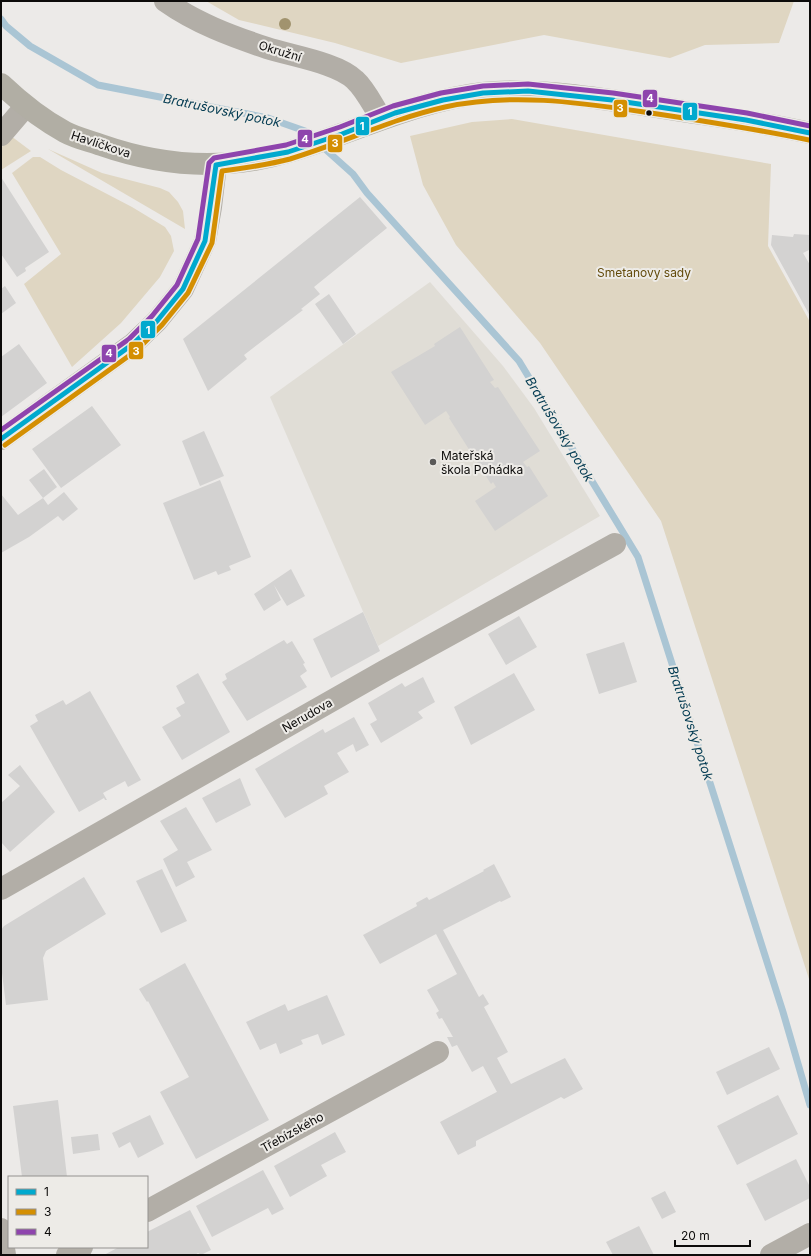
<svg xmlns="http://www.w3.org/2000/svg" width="811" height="1256" viewBox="0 0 811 1256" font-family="Inter,sans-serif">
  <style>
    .built { fill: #e0ddd6 }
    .green { fill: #dfd6c2 }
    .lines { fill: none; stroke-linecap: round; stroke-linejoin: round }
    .stream { stroke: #aac5d4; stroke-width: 7 }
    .building { fill: #d3d2d1 }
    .street { stroke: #b2aea7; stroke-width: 22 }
    .secondary { stroke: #b1aea4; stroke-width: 22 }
    .bus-1-casing { stroke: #edebe7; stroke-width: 8 }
    .bus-2-casing { stroke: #edebe7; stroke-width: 8 }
    .bus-3-casing { stroke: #edebe7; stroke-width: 8 }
    .bus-1 { stroke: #00a9ce; stroke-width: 5 }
    .bus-2 { stroke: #d48f02; stroke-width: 5 }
    .bus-3 { stroke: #8e44ad; stroke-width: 5 }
    .tree { fill: #a1936e }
    .bus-dot { fill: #0c0b0a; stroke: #edebe7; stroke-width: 1.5 }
    .poi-dot { fill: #5a5958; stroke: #edebe7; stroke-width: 1.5 }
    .labels { text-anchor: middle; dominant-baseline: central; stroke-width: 4; stroke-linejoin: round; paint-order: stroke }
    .street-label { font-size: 12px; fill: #0c0b0a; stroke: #edebe7 }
    .park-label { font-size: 12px; fill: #634b0b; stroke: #edebe7 }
    .poi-label { font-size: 12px; fill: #0c0b0a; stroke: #edebe7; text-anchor: start }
    .water-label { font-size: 13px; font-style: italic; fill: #033b52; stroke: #edebe7 }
    .line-badge { stroke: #edebe7; stroke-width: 1.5 }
    .badge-label { font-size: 11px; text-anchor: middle; font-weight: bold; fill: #fff }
  </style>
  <rect width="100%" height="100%" fill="#eceae8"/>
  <!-- built -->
  <path class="built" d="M 430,282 L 503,366 L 534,408 L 600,516 L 378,646 L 270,397 Z"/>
  <!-- green -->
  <path class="green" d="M 206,1 L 794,1 L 779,43 L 705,45 L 670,58 L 544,35 L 401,63 L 335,43 L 239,20 Z
    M 512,119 L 771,164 L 768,246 L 810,322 L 810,982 L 661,521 L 540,343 L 456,245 L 423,185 L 410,136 L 472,122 Z
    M 11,136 L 31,151 L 1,170 L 1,148 Z
    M 48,149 L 102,173 L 160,188 L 169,192 L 178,202 L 183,211 L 185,229 Z
    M 33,157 L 40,157 L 61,170 L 132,207 L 165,227 L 171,236 L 174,251 L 160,277 L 121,323 L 72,367 L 24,284 L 61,254 L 12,173 Z"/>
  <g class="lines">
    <!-- stream -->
    <path class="stream" d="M 1,19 L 6,26 L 30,46 L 98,85 L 268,118 L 305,131 L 353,174 L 367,193 L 519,361 L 638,557 L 783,1012 L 810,1105"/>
  </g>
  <!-- building -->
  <path class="building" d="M 1,177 L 49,252 L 25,268 L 26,271 L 17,277 L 1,254 Z
    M 360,197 L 387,228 L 314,287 L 320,294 L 301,309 L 303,310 L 244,355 L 247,359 L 208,391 L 183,339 Z
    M 794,234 L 810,235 L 809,250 L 803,253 L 810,265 L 810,316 L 771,245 L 772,235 L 793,237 Z
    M 5,286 L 16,303 L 1,314 L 1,289 Z
    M 329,294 L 356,334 L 343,344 L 315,304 Z
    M 460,327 L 494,380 L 490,382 L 495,388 L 498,387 L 540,451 L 523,462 L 527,467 L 529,466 L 548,496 L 495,531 L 475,501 L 496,487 L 493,482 L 491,484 L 449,418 L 450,417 L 446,411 L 425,425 L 391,372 L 435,346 L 434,344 Z
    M 19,344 L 47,383 L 1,417 L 1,357 Z
    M 92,406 L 121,445 L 61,488 L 32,449 Z
    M 204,431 L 224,476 L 200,486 L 182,441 Z
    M 44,469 L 57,487 L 43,498 L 29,480 Z
    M 220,480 L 251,557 L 229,566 L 231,570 L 218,575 L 216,571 L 194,580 L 163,503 Z
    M 64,492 L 78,509 L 63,521 L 58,516 L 29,537 L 1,553 L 1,494 L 18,515 L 43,498 L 48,505 Z
    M 291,569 L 305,596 L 287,606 L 274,585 L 281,600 L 264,611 L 254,594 Z
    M 363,612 L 380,651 L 331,678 L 313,639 Z
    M 519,616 L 537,647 L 506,665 L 488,634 Z
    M 284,640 L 287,644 L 292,641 L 305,663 L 303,664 L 307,671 L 300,676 L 307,687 L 247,721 L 222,682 L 227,679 L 225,674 Z
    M 624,642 L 637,682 L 599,694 L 586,654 Z
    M 198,673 L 230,732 L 182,760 L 162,727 L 181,716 L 176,708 L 185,703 L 176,686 Z
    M 514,673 L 535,710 L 471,745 L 454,707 Z
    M 423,677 L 435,702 L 418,712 L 423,718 L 381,743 L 370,724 L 377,720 L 368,703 L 402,683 L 405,687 Z
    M 90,691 L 141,780 L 128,787 L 125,781 L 103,793 L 107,800 L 105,800 L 104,798 L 79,812 L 30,726 L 38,721 L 35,715 L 63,700 L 66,705 Z
    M 354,717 L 369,745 L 356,752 L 353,744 L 337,753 L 349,772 L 324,786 L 328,794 L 285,818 L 255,769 L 323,729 L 325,733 Z
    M 20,765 L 55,812 L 10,852 L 1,842 L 1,803 L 20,786 L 8,775 Z
    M 240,778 L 251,805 L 216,823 L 202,798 Z
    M 186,807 L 212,850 L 187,862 L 195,877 L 176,887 L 163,859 L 178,850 L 160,821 Z
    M 494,864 L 511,897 L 501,902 L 500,901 L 443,930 L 479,997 L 483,994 L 489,1004 L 484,1007 L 508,1052 L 497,1058 L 511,1084 L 565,1058 L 583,1089 L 564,1099 L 561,1097 L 476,1141 L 476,1146 L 458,1155 L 440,1122 L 508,1086 L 497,1092 L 483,1066 L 472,1072 L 457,1045 L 452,1047 L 447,1037 L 453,1037 L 442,1018 L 439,1019 L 436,1013 L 439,1011 L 427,990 L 457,974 L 436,934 L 380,964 L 363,935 L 417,906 L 416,903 L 427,897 L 429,900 L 435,897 L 484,871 L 483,870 Z
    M 162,869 L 187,921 L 161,933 L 136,881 Z
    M 84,877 L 106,914 L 46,951 L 43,958 L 48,1000 L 6,1005 L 1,965 L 1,930 L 4,926 Z
    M 185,963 L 269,1120 L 196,1159 L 160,1092 L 189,1077 L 148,1001 L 147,1002 L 139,989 Z
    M 327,995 L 345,1035 L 322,1045 L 318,1034 L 301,1040 L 303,1044 L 280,1054 L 276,1043 L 260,1050 L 246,1022 L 285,1004 L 288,1011 Z
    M 769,1047 L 780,1069 L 727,1095 L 716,1072 Z
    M 778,1095 L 798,1134 L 737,1165 L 717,1126 Z
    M 58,1100 L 67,1177 L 22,1177 L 13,1106 Z
    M 150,1115 L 164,1144 L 138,1158 L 130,1142 L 119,1148 L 112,1133 Z
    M 335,1132 L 346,1152 L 321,1165 L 327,1176 L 290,1197 L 274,1166 Z
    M 98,1134 L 100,1150 L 73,1154 L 71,1137 Z
    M 796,1159 L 810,1187 L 810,1198 L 765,1221 L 746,1184 Z
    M 263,1170 L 284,1209 L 272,1215 L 268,1208 L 212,1237 L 196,1206 Z
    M 665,1191 L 676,1212 L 662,1219 L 651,1198 Z
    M 190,1210 L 211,1250 L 201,1255 L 198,1253 L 195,1255 L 104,1255 L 119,1247 L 147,1247 L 147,1232 Z
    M 639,1226 L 654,1255 L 613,1255 L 606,1242 Z"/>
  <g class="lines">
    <!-- street -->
    <path class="street" d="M 165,1 C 196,23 231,36 267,48 C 292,56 338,63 355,80 C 366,90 373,106 381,118
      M 1,135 L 25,107
      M 1,439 L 133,344 L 157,321 L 183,289 L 205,241 L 211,207 L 216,165
      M 1,889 L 384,671 L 615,544
      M 147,1211 L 438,1052
      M 1,1229 L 5,1255
      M 67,1255 L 82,1247
      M 771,1255 L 810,1234"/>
    <!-- secondary -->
    <path class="secondary" d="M 1,84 C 21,103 41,119 65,132 C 76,138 90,141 101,145 C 164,167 225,171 288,152 C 353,133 415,101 483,93 C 539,87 608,100 664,108 C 713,116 762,122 810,133"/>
    <defs>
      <path id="bus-1" d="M 216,165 L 288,152 L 342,134 L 395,113 L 443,100 L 483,93 L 528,91 L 612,100 L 746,120 L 810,133
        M 1,439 L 133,344 L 157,321 L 183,289 L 205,241 L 216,165"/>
      <path id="bus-2" d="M 5,445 L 137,350 L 162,325 L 188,293 L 212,243 L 222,171 C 245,168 268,165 290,159 C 343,143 391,119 445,107 C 514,92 582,103 651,113 C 704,121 756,129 809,140"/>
      <path id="bus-3" d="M 1,430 L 129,339 L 152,316 L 177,285 L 198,239 L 209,163 L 214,158 L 286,145 L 340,127 L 393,106 L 441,93 L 483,86 L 528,84 L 613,93 L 747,113 L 810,126"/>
    </defs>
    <!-- bus-1 casing -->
    <use href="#bus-1" class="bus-1-casing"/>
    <!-- bus-2 casing -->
    <use href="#bus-2" class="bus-2-casing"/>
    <!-- bus-3 casing -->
    <use href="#bus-3" class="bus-3-casing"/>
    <!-- bus-1 -->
    <use href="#bus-1" class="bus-1"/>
    <!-- bus-2 -->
    <use href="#bus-2" class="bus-2"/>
    <!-- bus-3 -->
    <use href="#bus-3" class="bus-3"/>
  </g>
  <!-- trees -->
  <circle class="tree" cx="285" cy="24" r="6"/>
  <!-- markers -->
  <circle class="bus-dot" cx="649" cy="113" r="3.5"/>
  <circle class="poi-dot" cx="433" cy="462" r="4"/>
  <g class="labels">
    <!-- street labels -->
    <g class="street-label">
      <text transform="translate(280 51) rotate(17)">Okružní</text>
      <text transform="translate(101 144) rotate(18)">Havlíčkova</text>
      <text transform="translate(307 715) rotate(-30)">Nerudova</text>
      <text transform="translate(292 1132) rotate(-29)">Třebízského</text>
    </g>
    <!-- park labels -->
    <g class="park-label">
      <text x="644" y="272">Smetanovy sady</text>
    </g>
    <!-- poi labels -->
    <g class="poi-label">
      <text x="441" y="455">Mateřská<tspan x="441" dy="14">škola Pohádka</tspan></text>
    </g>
    <!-- water labels -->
    <g class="water-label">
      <text transform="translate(222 110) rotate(12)">Bratrušovský potok</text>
      <text transform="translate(560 429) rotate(59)">Bratrušovský potok</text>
      <text transform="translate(691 723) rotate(72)">Bratrušovský potok</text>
    </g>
  </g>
  <g class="line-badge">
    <rect x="642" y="89" width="16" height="19" rx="4" fill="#8e44ad"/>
    <rect x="613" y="99" width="15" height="19" rx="4" fill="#d48f02"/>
    <rect x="682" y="102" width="16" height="19" rx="4" fill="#00a9ce"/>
    <rect x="355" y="116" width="15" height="20" rx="4" fill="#00a9ce"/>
    <rect x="297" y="129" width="16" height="19" rx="4" fill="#8e44ad"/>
    <rect x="327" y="134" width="16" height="19" rx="4" fill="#d48f02"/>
    <rect x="140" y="320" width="16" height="19" rx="4" fill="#00a9ce"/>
    <rect x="128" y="341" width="16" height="19" rx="4" fill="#d48f02"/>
    <rect x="101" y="344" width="16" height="19" rx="4" fill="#8e44ad"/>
  </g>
  <g class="badge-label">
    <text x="650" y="102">4</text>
    <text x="620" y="112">3</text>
    <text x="690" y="115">1</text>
    <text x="362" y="130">1</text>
    <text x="305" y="143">4</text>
    <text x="335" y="147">3</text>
    <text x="148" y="334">1</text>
    <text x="136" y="355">3</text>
    <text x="109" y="357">4</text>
  </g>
  <!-- border -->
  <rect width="811" height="1256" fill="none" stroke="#0c0b0a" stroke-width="4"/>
  <!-- legend -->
  <rect x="8" y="1176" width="140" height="72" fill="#edebe7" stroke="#93918f"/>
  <rect x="16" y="1189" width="20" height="6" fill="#00a9ce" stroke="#93918f"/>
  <text x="44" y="1196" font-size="12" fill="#0c0b0a">1</text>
  <rect x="16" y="1209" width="20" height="6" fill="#d48f02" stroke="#93918f"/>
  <text x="44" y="1216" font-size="12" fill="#0c0b0a">3</text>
  <rect x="16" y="1229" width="20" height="6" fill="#8e44ad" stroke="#93918f"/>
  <text x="44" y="1236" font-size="12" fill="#0c0b0a">4</text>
  <!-- scale -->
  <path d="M675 1240v6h75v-6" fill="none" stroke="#0c0b0a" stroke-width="2"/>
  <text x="681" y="1240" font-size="12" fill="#0c0b0a" stroke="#edebe7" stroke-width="3" paint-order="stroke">20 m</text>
</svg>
